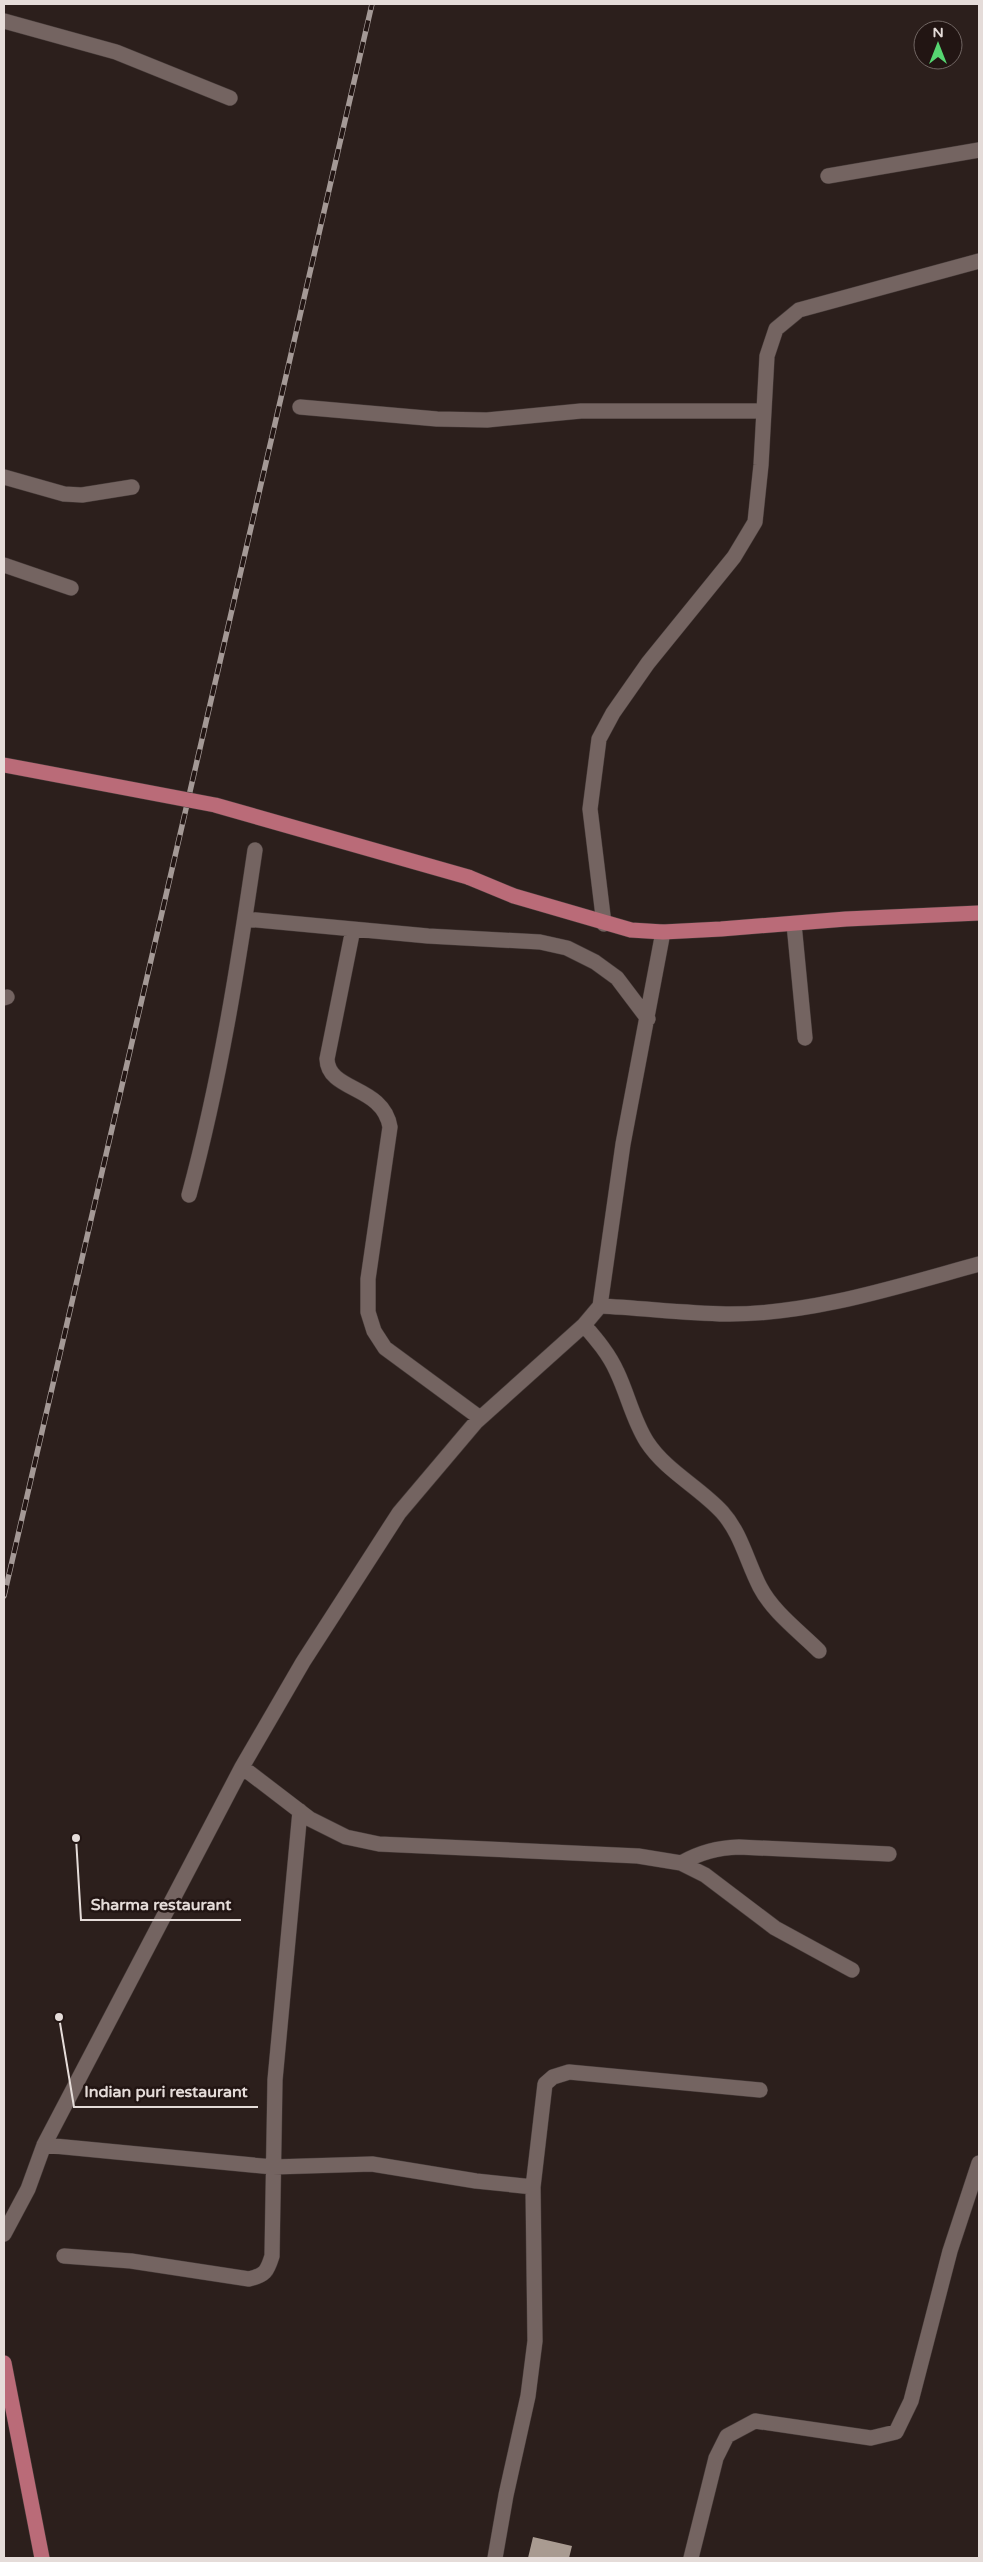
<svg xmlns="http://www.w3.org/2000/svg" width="983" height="2562" viewBox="0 0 983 2562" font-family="'Varela Round',sans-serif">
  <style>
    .building { fill: #a99b91 }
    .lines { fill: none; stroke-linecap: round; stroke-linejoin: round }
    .minor-casing { stroke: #463b39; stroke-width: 16 }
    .major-casing { stroke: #463b39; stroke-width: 16 }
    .minor { stroke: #746461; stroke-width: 15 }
    .major { stroke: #ba6b78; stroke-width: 15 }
    .rail-casing { stroke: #a49996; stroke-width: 5.5 }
    .rail { stroke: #221513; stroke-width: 4; stroke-dasharray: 11; stroke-linecap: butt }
    .major-bridge-casing { stroke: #463b39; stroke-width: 16; stroke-linecap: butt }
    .major-bridge { stroke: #ba6b78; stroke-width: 15 }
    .leader { fill: none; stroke: #e5dcd9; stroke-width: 2 }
    .callout-dot { fill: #e5dcd9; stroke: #221513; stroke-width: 2 }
    .callout-label { font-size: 16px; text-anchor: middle; font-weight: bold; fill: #e5dcd9; stroke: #221513; stroke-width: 5; stroke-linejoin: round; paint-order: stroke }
  </style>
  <rect width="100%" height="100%" fill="#2c1f1c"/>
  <!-- building -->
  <path class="building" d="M 533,2537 L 572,2546 L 569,2558 L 528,2558 Z"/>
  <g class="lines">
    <defs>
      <path id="minor" d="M 4,21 L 116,52 L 230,98
        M 828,176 L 979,150
        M 300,407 L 437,419 L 487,420 L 581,411 L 764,411
        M 4,477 L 64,494 L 82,495 L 132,487
        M 4,565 L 71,588
        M 245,919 L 428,936 L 540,942 L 567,948 L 595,962 L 617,978 L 648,1019
        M 604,924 L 590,809 L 599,739 L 613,713 L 648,663 L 734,557 L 755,522 L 761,465 L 767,356 L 776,329 L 799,310 L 979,261
        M 794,924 L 805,1038
        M 353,929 L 327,1059 C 328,1092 383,1085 390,1127 L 368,1279 L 368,1312 L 374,1331 L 385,1348 L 480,1418
        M 4,998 L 7,997
        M 189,1195 C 220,1081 238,966 255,850
        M 600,1306 C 642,1308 684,1313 726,1314 C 810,1315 899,1286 979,1264
        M 584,1325 C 597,1340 609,1354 617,1372 C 628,1395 633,1420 647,1442 C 666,1471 699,1487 722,1512 C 741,1533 747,1562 760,1587 C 773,1612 799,1631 819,1651
        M 242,1767 L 310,1819 L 346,1837 L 379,1844 L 638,1856 L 681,1863 L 705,1875 L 775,1928 L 852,1970
        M 681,1863 C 701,1852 717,1848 739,1847 L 889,1854
        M 44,2145 L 273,2167 L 372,2164 L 476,2181 L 533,2187
        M 4,2234 L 28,2189 L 44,2145 L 242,1767 L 303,1662 L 399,1513 L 476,1422 L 584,1325 L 600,1306 L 623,1144 L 663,932
        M 64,2256 L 131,2261 L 249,2279 C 265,2275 267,2272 272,2256 L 275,2080 L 300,1811
        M 495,2558 L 506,2495 L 528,2396 L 535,2341 L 533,2187 L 545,2084 L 553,2077 L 569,2072 L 760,2090
        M 691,2558 L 716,2458 L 727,2436 L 755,2421 L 871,2438 L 896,2432 L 911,2401 L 950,2251 L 979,2163"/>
      <path id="major" d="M 468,877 L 514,896 L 631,930 L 663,932 L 721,929 L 846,919 L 979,913
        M 4,2363 L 42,2558"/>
    </defs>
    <!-- minor casing -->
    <use href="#minor" class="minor-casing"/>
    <!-- major casing -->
    <use href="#major" class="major-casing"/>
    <!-- minor -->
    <use href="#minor" class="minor"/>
    <!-- major -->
    <use href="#major" class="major"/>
    <defs>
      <path id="rail" d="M 4,1596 L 372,4"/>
    </defs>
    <!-- rail casing -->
    <use href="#rail" class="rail-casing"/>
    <!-- rail -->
    <use href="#rail" class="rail"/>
    <defs>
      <path id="major-bridge" d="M 4,765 L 215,805 L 468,877"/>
    </defs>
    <!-- major-bridge casing -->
    <use href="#major-bridge" class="major-bridge-casing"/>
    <!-- major-bridge -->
    <use href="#major-bridge" class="major-bridge"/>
  </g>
  <!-- callouts -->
  <path class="leader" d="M76 1838L81 1920H241M59 2017L74 2107H258"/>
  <g class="callout-dot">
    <circle cx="76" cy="1838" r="5"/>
    <circle cx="59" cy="2017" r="5"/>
  </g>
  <g class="callout-label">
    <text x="161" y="1910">Sharma restaurant</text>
    <text x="166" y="2097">Indian puri restaurant</text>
  </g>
  <!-- border -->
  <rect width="983" height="2562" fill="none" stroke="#e5dcd9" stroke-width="10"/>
  <!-- north arrow -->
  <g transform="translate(938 45)"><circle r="24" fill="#221513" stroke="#706562"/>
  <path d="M0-4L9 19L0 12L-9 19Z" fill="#56d671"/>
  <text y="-8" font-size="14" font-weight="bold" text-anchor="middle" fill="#e5dcd9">N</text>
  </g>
</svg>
